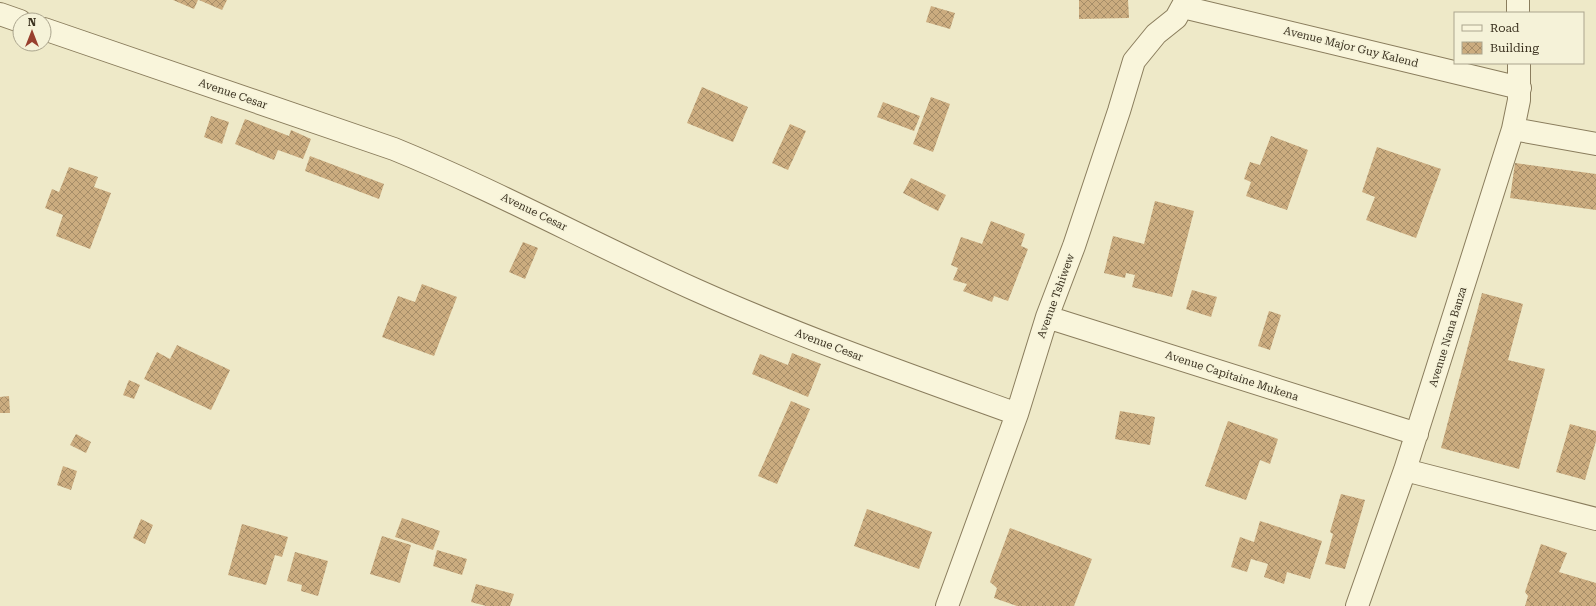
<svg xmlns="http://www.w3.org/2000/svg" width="1596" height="606" viewBox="0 0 1596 606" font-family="'Roboto Serif',serif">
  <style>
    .building { fill: url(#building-cross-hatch) }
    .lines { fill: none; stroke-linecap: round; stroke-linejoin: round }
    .minor-casing { stroke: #8a7d5d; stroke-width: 24 }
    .minor { stroke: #f9f5db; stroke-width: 22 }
    .labels { text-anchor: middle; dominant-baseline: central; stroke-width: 3; stroke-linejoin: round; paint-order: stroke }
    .street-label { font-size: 11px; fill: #3b3220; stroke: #f5f2d8 }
  </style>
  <defs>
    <pattern id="building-cross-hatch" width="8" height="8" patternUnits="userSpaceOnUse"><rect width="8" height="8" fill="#cbac7f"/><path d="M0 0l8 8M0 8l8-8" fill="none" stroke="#a68d68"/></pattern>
  </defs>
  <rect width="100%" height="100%" fill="#eee9c8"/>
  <!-- building -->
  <path class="building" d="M 173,0 L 198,0 L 194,9 Z
    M 199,0 L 227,0 L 222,10 Z
    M 1079,0 L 1128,0 L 1129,18 L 1079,19 Z
    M 931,6 L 955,13 L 950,29 L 926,22 Z
    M 702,87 L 748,107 L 733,142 L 687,123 Z
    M 931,97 L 950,104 L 933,152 L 913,144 Z
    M 883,102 L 920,116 L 914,131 L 877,117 Z
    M 211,116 L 229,122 L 222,144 L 204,137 Z
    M 245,119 L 289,136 L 291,130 L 311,139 L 303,159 L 278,150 L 274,160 L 235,144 Z
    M 790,124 L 806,131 L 788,170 L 772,163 Z
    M 1271,136 L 1308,150 L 1287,210 L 1246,196 L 1251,182 L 1244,179 L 1250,162 L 1260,165 Z
    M 1377,147 L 1441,169 L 1416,238 L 1366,220 L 1375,197 L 1362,192 Z
    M 310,156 L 384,184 L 379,199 L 305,171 Z
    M 1515,163 L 1596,174 L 1596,210 L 1510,198 Z
    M 69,167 L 98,177 L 94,187 L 111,193 L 90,249 L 56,236 L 63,215 L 45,208 L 52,189 L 59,192 Z
    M 911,178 L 946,195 L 938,211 L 903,193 Z
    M 1155,201 L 1194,211 L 1172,297 L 1132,287 L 1135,275 L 1126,273 L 1125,278 L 1104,273 L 1113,236 L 1144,244 Z
    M 991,221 L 1025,234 L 1021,246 L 1028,249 L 1008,301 L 994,296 L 992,302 L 963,291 L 967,284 L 953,280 L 958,268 L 951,265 L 961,237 L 982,244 Z
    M 523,242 L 538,248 L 525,279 L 509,272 Z
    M 422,284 L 457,297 L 434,356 L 382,337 L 398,296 L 415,302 Z
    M 1192,290 L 1217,297 L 1211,317 L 1186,309 Z
    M 1482,293 L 1523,304 L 1508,360 L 1545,369 L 1519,469 L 1441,448 Z
    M 1269,311 L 1281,315 L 1270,350 L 1258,346 Z
    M 177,345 L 230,370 L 211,410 L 144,379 L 157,352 L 170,359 Z
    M 792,353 L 821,364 L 808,397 L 752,374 L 760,354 L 788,365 Z
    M 129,380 L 140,385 L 134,399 L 123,395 Z
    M 9,396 L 10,413 L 0,413 L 0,397 Z
    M 791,401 L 810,409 L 777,484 L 758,476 Z
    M 1120,411 L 1155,417 L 1150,445 L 1115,439 Z
    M 1228,421 L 1278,439 L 1270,464 L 1260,460 L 1246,500 L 1205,486 Z
    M 1570,424 L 1596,431 L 1596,441 L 1585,480 L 1556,472 Z
    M 76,434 L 91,442 L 86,453 L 70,445 Z
    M 63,466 L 77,471 L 71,490 L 57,485 Z
    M 1341,494 L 1365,500 L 1345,569 L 1325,564 L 1333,534 L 1330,532 Z
    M 867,509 L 932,532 L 919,569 L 854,546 Z
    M 402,518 L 440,531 L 433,550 L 395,537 Z
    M 141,519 L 153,525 L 145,544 L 133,538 Z
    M 1260,521 L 1322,541 L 1310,579 L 1287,572 L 1284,584 L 1264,577 L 1268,564 L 1251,559 L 1247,572 L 1231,567 L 1240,537 L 1254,542 Z
    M 242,524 L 288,537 L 282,557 L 275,555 L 266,585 L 228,575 Z
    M 1010,528 L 1092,559 L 1074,606 L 1017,606 L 994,598 L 997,588 L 990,582 Z
    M 382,536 L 411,545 L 400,583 L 370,574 Z
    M 1541,544 L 1567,553 L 1559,572 L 1596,583 L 1596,606 L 1525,606 L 1528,596 L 1525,592 Z
    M 437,550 L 467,559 L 462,575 L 433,566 Z
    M 295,552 L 328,561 L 318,596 L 301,591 L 302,585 L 287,581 Z
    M 476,584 L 514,594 L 510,606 L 486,606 L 471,602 Z"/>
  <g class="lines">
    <defs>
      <path id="minor" d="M 1518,0 L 1518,13
        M 1183,7 L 1520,88
        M 0,14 L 20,21
        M 44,29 L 394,149 C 497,191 595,245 696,290 C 801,337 909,375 1017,414
        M 1513,129 L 1596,144
        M 1047,317 L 1417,434
        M 1405,470 L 1596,519
        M 947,606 L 1017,414 L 1047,317 L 1074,246 L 1119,111 L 1134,61 L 1156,34 L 1176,18 L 1186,0
        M 1357,606 L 1405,470 L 1513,129 L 1519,100 L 1519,63"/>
    </defs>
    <!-- minor casing -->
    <use href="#minor" class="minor-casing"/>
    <!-- minor -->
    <use href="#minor" class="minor"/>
  </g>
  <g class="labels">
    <!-- street labels -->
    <g class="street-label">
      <text transform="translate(1351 47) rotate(14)">Avenue Major Guy Kalend</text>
      <text transform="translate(233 94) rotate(19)">Avenue Cesar</text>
      <text transform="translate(534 212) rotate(26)">Avenue Cesar</text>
      <text transform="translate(1056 296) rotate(-70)">Avenue Tshiwew</text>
      <text transform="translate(1448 337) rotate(-73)">Avenue Nana Banza</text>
      <text transform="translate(829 345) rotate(21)">Avenue Cesar</text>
      <text transform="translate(1232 376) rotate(18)">Avenue Capitaine Mukena</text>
    </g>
  </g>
  <!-- legend -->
  <rect x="1454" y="12" width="130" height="52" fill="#f5f2d8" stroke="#aba58e"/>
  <rect x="1462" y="25" width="20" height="6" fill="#f9f5db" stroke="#aba58e"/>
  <text x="1490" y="32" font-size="12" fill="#3b3220">Road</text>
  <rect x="1462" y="42" width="20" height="12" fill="url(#building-cross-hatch)" stroke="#aba58e"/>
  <text x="1490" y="52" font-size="12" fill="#3b3220">Building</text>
  <!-- north arrow -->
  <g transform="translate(32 32)"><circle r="19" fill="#f5f2d8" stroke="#aba58e"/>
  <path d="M0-3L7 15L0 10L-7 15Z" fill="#983f2e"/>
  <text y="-6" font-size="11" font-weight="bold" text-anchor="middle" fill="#3b3220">N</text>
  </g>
</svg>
